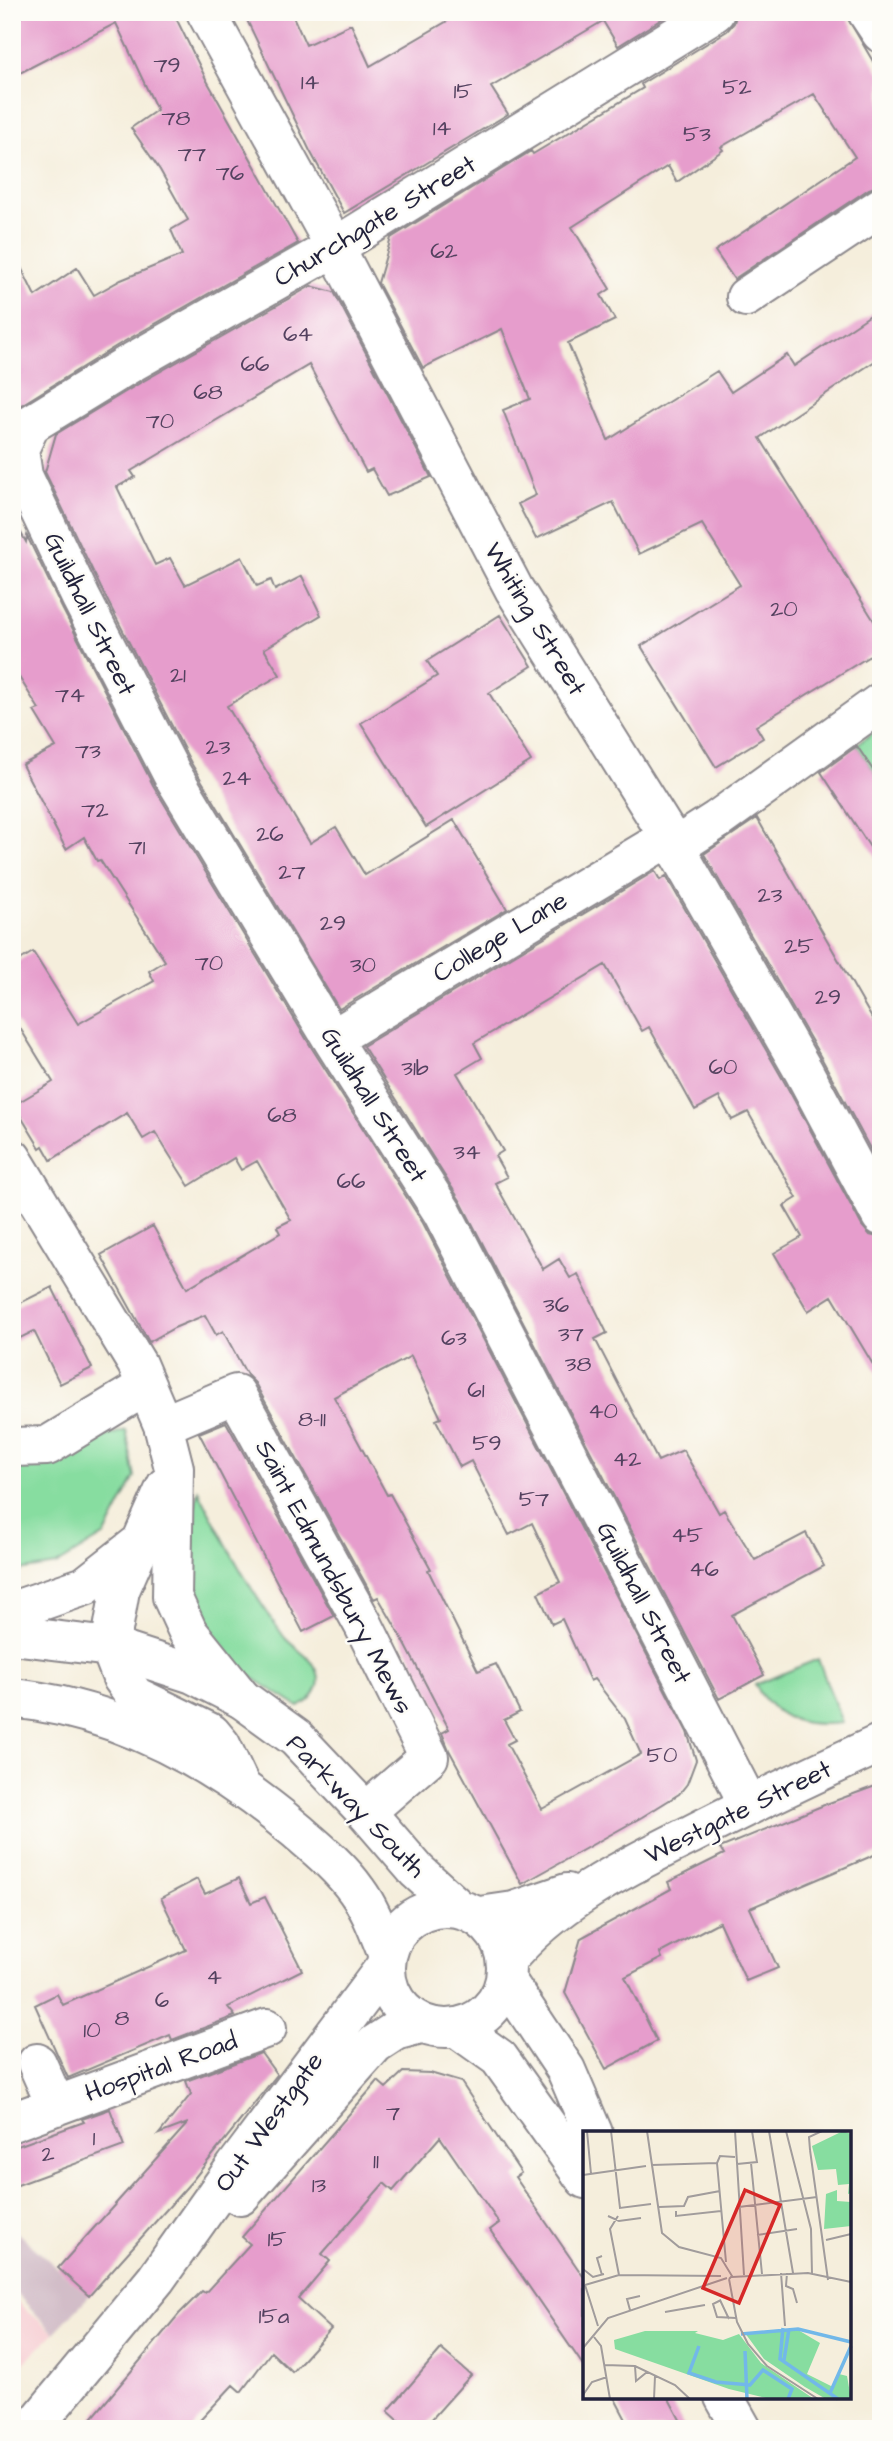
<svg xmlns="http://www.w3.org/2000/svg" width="893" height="2441" viewBox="0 0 893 2441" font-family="'Architects Daughter',sans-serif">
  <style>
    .built { fill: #f7cfd4 }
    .industrial { fill: #d2bdc8 }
    .green { fill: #87dda0; stroke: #54806e; stroke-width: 2 }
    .building { fill: #e69dcc; fill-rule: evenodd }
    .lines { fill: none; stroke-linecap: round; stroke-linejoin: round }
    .minor-casing { stroke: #8c888c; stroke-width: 42 }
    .tertiary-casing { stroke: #8c888c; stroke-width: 42 }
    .primary-casing { stroke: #8c888c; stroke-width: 42 }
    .minor { stroke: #fff; stroke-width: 38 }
    .tertiary { stroke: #fff; stroke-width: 38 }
    .primary { stroke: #fff; stroke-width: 38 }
    .labels { text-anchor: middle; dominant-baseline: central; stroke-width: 5; stroke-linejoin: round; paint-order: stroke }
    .number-label { font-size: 23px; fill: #53415f }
    .street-label { font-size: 26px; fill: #22223b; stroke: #fdfcf7 }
    .inset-river { fill: none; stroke: #72b8e9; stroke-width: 3.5 }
    .inset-road { fill: none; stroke: #a19c9c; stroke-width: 2 }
    .view { fill: #d62828; fill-opacity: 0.15; stroke: #d62828; stroke-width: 3.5 }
    .inset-edge { fill: none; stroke: #22223b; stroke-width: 3.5 }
  </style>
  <rect width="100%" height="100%" fill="#fdfcf7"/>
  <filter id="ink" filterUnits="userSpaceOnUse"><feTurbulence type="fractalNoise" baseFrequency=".0143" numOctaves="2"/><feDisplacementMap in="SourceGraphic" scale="14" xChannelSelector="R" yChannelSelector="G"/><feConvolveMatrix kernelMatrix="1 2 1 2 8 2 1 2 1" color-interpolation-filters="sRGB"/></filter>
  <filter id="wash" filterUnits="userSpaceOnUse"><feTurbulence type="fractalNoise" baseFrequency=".00686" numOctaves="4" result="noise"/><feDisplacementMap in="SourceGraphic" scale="28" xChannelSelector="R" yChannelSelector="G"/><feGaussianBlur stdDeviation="1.57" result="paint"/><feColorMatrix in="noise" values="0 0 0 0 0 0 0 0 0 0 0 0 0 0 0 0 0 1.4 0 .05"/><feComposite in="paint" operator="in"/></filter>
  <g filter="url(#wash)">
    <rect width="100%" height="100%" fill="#f5eedc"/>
    <!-- built -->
    <path class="built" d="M 12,2298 L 54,2333 L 12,2375 Z"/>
    <!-- industrial -->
    <path class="industrial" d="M 12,2228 L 89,2296 L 54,2333 L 17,2294 L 12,2296 Z"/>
    <!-- green -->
    <path class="green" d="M 881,727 L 881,782 L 856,745 Z
      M 126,1430 L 135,1477 L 105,1535 L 56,1565 L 12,1572 L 12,1459 L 51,1453 Z
      M 198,1490 C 221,1535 244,1580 273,1621 C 277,1626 281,1633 285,1638 C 295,1649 309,1655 316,1668 C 324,1685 314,1699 299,1707 L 232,1665 L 190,1607 L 184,1559 Z
      M 818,1659 L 842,1723 C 802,1727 776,1721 755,1685 Z"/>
    <g id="blocks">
      <!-- building -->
      <path class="building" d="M 31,12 L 173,12 L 206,79 L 298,243 L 118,345 L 21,405 L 12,402 L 12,249 L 35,296 L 77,268 L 94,295 L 121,280 L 182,255 L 171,230 L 188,220 L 160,170 L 131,128 L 157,110 L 116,23 L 12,77 L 12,21 Z
        M 243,12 L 291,12 L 306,45 L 351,24 L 370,66 L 463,12 L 673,12 L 618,46 L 603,21 L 491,87 L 508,114 L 344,213 L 310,151 Z
        M 737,12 L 844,12 L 881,75 L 881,185 L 869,189 L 734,279 L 715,251 L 855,157 L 814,94 L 721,147 L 723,150 L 677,182 L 668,166 L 572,227 L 610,289 L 601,295 L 615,320 L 568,343 L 608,440 L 717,371 L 731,392 L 787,355 L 794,366 L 881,308 L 881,357 L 760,438 L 881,632 L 881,649 L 756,726 L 763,738 L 716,767 L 641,646 L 740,585 L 702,524 L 639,554 L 613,502 L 536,539 L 518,504 L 536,495 L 503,410 L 530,399 L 502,329 L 423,368 L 378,283 L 391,238 L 531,151 L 533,154 L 643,88 L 641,84 L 727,31 L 734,23 Z
        M 311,286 L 334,292 L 431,477 L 387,496 L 372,469 L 366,472 L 309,365 L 131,471 L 135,477 L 117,487 L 155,565 L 170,558 L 185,585 L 242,557 L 257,586 L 271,580 L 275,590 L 302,576 L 321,615 L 264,649 L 280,675 L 227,706 L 310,843 L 336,827 L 365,875 L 454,820 L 507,909 L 339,1009 L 191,763 L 101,588 L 45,472 L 56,434 L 140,383 Z
        M 12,517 L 26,542 L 27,536 L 62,608 L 153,785 L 313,1050 L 423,1223 L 687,1732 L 696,1760 L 687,1784 L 679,1794 L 642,1817 L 522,1884 L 449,1750 L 442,1733 L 449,1729 L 403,1640 L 378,1597 L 374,1599 L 255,1383 L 247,1375 L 223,1331 L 216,1335 L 205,1315 L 174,1328 L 149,1342 L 101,1255 L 153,1226 L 187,1288 L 280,1233 L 277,1227 L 291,1220 L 257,1161 L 241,1170 L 234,1158 L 189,1186 L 155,1132 L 143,1139 L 127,1113 L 51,1160 L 43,1146 L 40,1148 L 14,1105 L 53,1082 L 12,1015 L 12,965 L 33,952 L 78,1024 L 154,981 L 149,971 L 165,961 L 100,860 L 97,861 L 84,837 L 66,849 L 22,765 L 56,747 L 34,711 L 39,709 L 12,666 ZM 411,1356 L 441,1418 L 436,1420 L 460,1467 L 471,1461 L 509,1535 L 532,1523 L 560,1582 L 538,1593 L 552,1624 L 562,1619 L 590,1681 L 594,1679 L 625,1719 L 641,1754 L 542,1809 L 507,1744 L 515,1740 L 504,1720 L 520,1712 L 496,1664 L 478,1671 L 428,1570 L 431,1569 L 390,1494 L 387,1495 L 334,1397 Z
        M 500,615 L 532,666 L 489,693 L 531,761 L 426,827 L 361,723 L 437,676 L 427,661 Z
        M 857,746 L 881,782 L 881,864 L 821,772 Z
        M 757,818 L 881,1034 L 881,1169 L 823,1061 L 704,854 Z
        M 655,871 L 660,880 L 666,876 L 785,1083 L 862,1226 L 870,1235 L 881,1238 L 881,1378 L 832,1296 L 808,1311 L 774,1253 L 802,1237 L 784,1206 L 797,1198 L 748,1112 L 732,1120 L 719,1097 L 695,1110 L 649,1027 L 642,1031 L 605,965 L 474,1043 L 482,1058 L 457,1073 L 503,1151 L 495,1156 L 507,1177 L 495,1183 L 543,1269 L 559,1259 L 570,1278 L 578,1274 L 607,1333 L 595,1339 L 658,1461 L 683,1450 L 719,1513 L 724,1510 L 755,1560 L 806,1533 L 824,1566 L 732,1615 L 764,1675 L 719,1699 L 461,1202 L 363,1046 Z
        M 52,1287 L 92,1368 L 60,1384 L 34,1331 L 12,1342 L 12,1307 Z
        M 226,1422 L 334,1616 L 303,1632 L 199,1433 Z
        M 881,1784 L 881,1852 L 750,1908 L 778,1968 L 746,1981 L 719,1922 L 660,1953 L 662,1958 L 625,1977 L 657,2041 L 606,2069 L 565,1993 L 581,1938 L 671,1889 L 668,1882 L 724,1854 L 720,1848 L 829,1803 Z
        M 239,1878 L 251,1903 L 265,1897 L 302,1970 L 228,2007 L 235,2016 L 172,2040 L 170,2035 L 68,2078 L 35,2005 L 57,1994 L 63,2005 L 186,1950 L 161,1898 L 197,1879 L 205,1894 Z
        M 261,2053 L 277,2075 L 192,2181 L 89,2296 L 58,2268 L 188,2123 L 159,2134 L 191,2094 L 186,2081 Z
        M 403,2072 L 430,2073 L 461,2082 L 521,2173 L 515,2177 L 585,2279 L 585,2368 L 490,2230 L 499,2223 L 440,2137 L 393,2191 L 384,2183 L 322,2254 L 330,2261 L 298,2299 L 331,2329 L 292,2372 L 271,2352 L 241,2392 L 233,2385 L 192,2429 L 83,2429 L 179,2314 L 202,2291 L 205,2293 L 250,2244 L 242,2237 L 378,2081 L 386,2088 Z
        M 110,2109 L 124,2146 L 12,2187 L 12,2148 L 84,2122 L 82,2119 Z
        M 441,2349 L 471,2375 L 423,2429 L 408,2429 L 388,2411 Z
        M 614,2397 L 668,2397 L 685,2429 L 631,2429 Z"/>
    </g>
  </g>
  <g filter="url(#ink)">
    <use href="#blocks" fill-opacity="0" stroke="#8c888c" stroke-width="2"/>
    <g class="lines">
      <defs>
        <path id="minor" d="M 206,12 L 335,247 L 514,589 L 669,837 L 804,1072 L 881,1216
          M 867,12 L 881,33
          M 746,297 L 881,207
          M 31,424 L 19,449 L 23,476 L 81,598 L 172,774 L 332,1039 L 442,1212 L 749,1805
          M 31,424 L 129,364 L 335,247 L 715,12
          M 675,847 L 717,820 L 881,702
          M 332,1039 L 669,837
          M 12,1158 L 137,1364 L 163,1425 L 174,1468 L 172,1597 L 188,1632 L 242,1699
          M 163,1425 L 236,1394 L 363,1624 L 429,1757 L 366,1812
          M 12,1447 L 47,1446 L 146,1386
          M 166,1486 L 120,1590 L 110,1647 L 122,1678 L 135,1696 L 211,1733 L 221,1745 L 241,1787
          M 12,1611 L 85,1586 L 136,1546
          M 37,2063 L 56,2106
          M 12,2122 L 267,2028"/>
        <path id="tertiary" d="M 480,1916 L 514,1911 L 567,1893
          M 506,1961 C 555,1901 626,1867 694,1833 C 755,1802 818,1772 881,1743"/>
        <path id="primary" d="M 12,1635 L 110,1647 L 193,1674 L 242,1699 L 296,1738 L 366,1812 L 417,1871 L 459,1909
          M 12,1698 C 120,1709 215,1762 297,1831 C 318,1849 341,1868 357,1891 C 371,1910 378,1931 387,1953
          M386 1968a60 60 0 1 1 120 0a60 60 0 1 1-120 0Z
          M 506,1980 L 566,2070 L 593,2133
          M 457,2028 L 499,2058 L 585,2179
          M 240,2196 L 375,2044 L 395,2031 L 421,2024
          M 724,2397 L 742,2429
          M 32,2429 L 156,2279 L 236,2166 L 385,1967"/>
      </defs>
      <!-- minor casing -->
      <use href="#minor" class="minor-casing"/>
      <!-- tertiary casing -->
      <use href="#tertiary" class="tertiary-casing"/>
      <!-- primary casing -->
      <use href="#primary" class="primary-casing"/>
      <!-- minor -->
      <use href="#minor" class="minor"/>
      <!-- tertiary -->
      <use href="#tertiary" class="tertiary"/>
      <!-- primary -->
      <use href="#primary" class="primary"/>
    </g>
  </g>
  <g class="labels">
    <!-- number labels -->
    <g class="number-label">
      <text x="167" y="65">79</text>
      <text x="310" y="82">14</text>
      <text x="737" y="87">52</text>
      <text x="463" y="91">15</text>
      <text x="176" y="118">78</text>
      <text x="442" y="128">14</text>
      <text x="697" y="134">53</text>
      <text x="192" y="154">77</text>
      <text x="230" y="173">76</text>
      <text x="444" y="251">62</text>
      <text x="298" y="334">64</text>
      <text x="255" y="364">66</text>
      <text x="208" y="392">68</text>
      <text x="160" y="421">70</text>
      <text x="784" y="609">20</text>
      <text x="178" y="675">21</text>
      <text x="70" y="695">74</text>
      <text x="218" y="747">23</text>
      <text x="88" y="751">73</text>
      <text x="237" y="778">24</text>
      <text x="95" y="810">72</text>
      <text x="270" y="834">26</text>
      <text x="137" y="847">71</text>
      <text x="292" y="872">27</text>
      <text x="770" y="895">23</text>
      <text x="333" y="923">29</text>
      <text x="799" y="946">25</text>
      <text x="209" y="963">70</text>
      <text x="363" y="965">30</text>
      <text x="828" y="997">29</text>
      <text x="723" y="1067">60</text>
      <text x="415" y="1068">31b</text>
      <text x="282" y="1115">68</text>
      <text x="467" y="1152">34</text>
      <text x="351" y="1181">66</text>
      <text x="556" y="1305">36</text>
      <text x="571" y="1334">37</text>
      <text x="454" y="1338">63</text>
      <text x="578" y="1364">38</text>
      <text x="476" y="1390">61</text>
      <text x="603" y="1411">40</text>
      <text x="312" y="1419">8-11</text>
      <text x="487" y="1443">59</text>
      <text x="627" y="1459">42</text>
      <text x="534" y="1499">57</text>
      <text x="687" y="1535">45</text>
      <text x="704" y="1569">46</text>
      <text x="662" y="1755">50</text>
      <text x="214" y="1977">4</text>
      <text x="162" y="2000">6</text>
      <text x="122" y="2018">8</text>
      <text x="92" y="2030">10</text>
      <text x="393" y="2113">7</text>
      <text x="94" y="2138">1</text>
      <text x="48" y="2154">2</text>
      <text x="376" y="2161">11</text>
      <text x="319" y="2185">13</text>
      <text x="277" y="2239">15</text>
      <text x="274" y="2316">15a</text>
    </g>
    <!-- street labels -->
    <g class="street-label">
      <text transform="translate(375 221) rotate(-31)">Churchgate Street</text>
      <text transform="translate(90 614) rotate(64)">Guildhall Street</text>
      <text transform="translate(535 619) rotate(59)">Whiting Street</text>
      <text transform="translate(500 937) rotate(-31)">College Lane</text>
      <text transform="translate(374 1105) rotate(58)">Guildhall Street</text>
      <text transform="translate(334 1577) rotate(62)">Saint Edmundsbury Mews</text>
      <text transform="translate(644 1603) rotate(63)">Guildhall Street</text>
      <text transform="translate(356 1806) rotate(46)">Parkway South</text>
      <text transform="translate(738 1812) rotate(-26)">Westgate Street</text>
      <text transform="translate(161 2067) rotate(-20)">Hospital Road</text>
      <text transform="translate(269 2122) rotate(-54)">Out Westgate</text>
    </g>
  </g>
  <!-- overview -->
  <g transform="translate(583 2131)">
    <rect width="268" height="268" fill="#f5eedc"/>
    <path d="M 260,0 L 268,3 L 268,62 L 265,63 L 266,53 L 255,54 L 253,38 L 235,39 L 229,15 ZM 254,59 L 254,70 L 268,71 L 268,95 L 241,98 L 243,63 ZM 215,199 L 237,212 L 224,243 L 250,256 L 256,243 L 264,245 L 268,268 L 243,268 L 222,256 L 181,228 L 162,202 ZM 62,200 L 115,200 L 112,202 L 140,209 L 156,203 L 178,232 L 231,268 L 187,268 L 146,258 L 32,218 L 31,209 Z" fill="#87dda0"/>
    <path class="inset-river" d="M 200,197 L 197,228 L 255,268M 158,203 L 215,198 L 268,211M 116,215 L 106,242 L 133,251 L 167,254 L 180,239 L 209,258 L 205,268M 162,220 L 164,268M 201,229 L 206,198M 247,262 L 268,215"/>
    <path class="inset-road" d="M 4,0 L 8,43M 28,0 L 37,77 L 68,73M 64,0 L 79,102 L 96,116 L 138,127 L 149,145 L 146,148M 152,0 L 161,144M 186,0 L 210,142M 203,0 L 228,98 L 229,143M 227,19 L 245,149M 227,19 L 226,6 L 239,0M 168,32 L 179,143M 154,33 L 174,31 L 169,0M 69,34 L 134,32M 0,44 L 63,35M 76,76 L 101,75 L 105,66 L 137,60M 156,76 L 234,66M 93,80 L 93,85 L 138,80M 25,85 L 36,90 L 58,87M 35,85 L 27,98 L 36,144M 174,104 L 214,98M 243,109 L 268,103M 143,131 L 134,32 L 137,25 L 152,26M 0,138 L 10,146 L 21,143M 198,142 L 202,195M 204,142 L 203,155 L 210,158 L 214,172M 19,144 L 14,127 L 19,125M 149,146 L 225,142 L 268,151M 146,148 L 154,191 L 165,213 L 184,235 L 235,268M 2,154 L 36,144 L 138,145M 2,154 L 15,195M 137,169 L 146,188M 138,169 L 130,173 L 134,186 L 153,187M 47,179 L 44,168 L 57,165M 82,181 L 122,174M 11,206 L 18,215 L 27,268M 0,217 L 25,187 L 144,147M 22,234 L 52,235 L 92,254 L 107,268M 52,235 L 53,250 L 64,241M 0,264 L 9,251 L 24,246M 71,268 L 72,245"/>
    <path class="view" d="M 162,59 L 197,74 L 156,172 L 120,157 Z"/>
    <rect width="268" height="268" class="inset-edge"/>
  </g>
  <!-- margin -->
  <rect width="893" height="2441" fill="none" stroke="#fdfcf7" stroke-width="42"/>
</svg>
